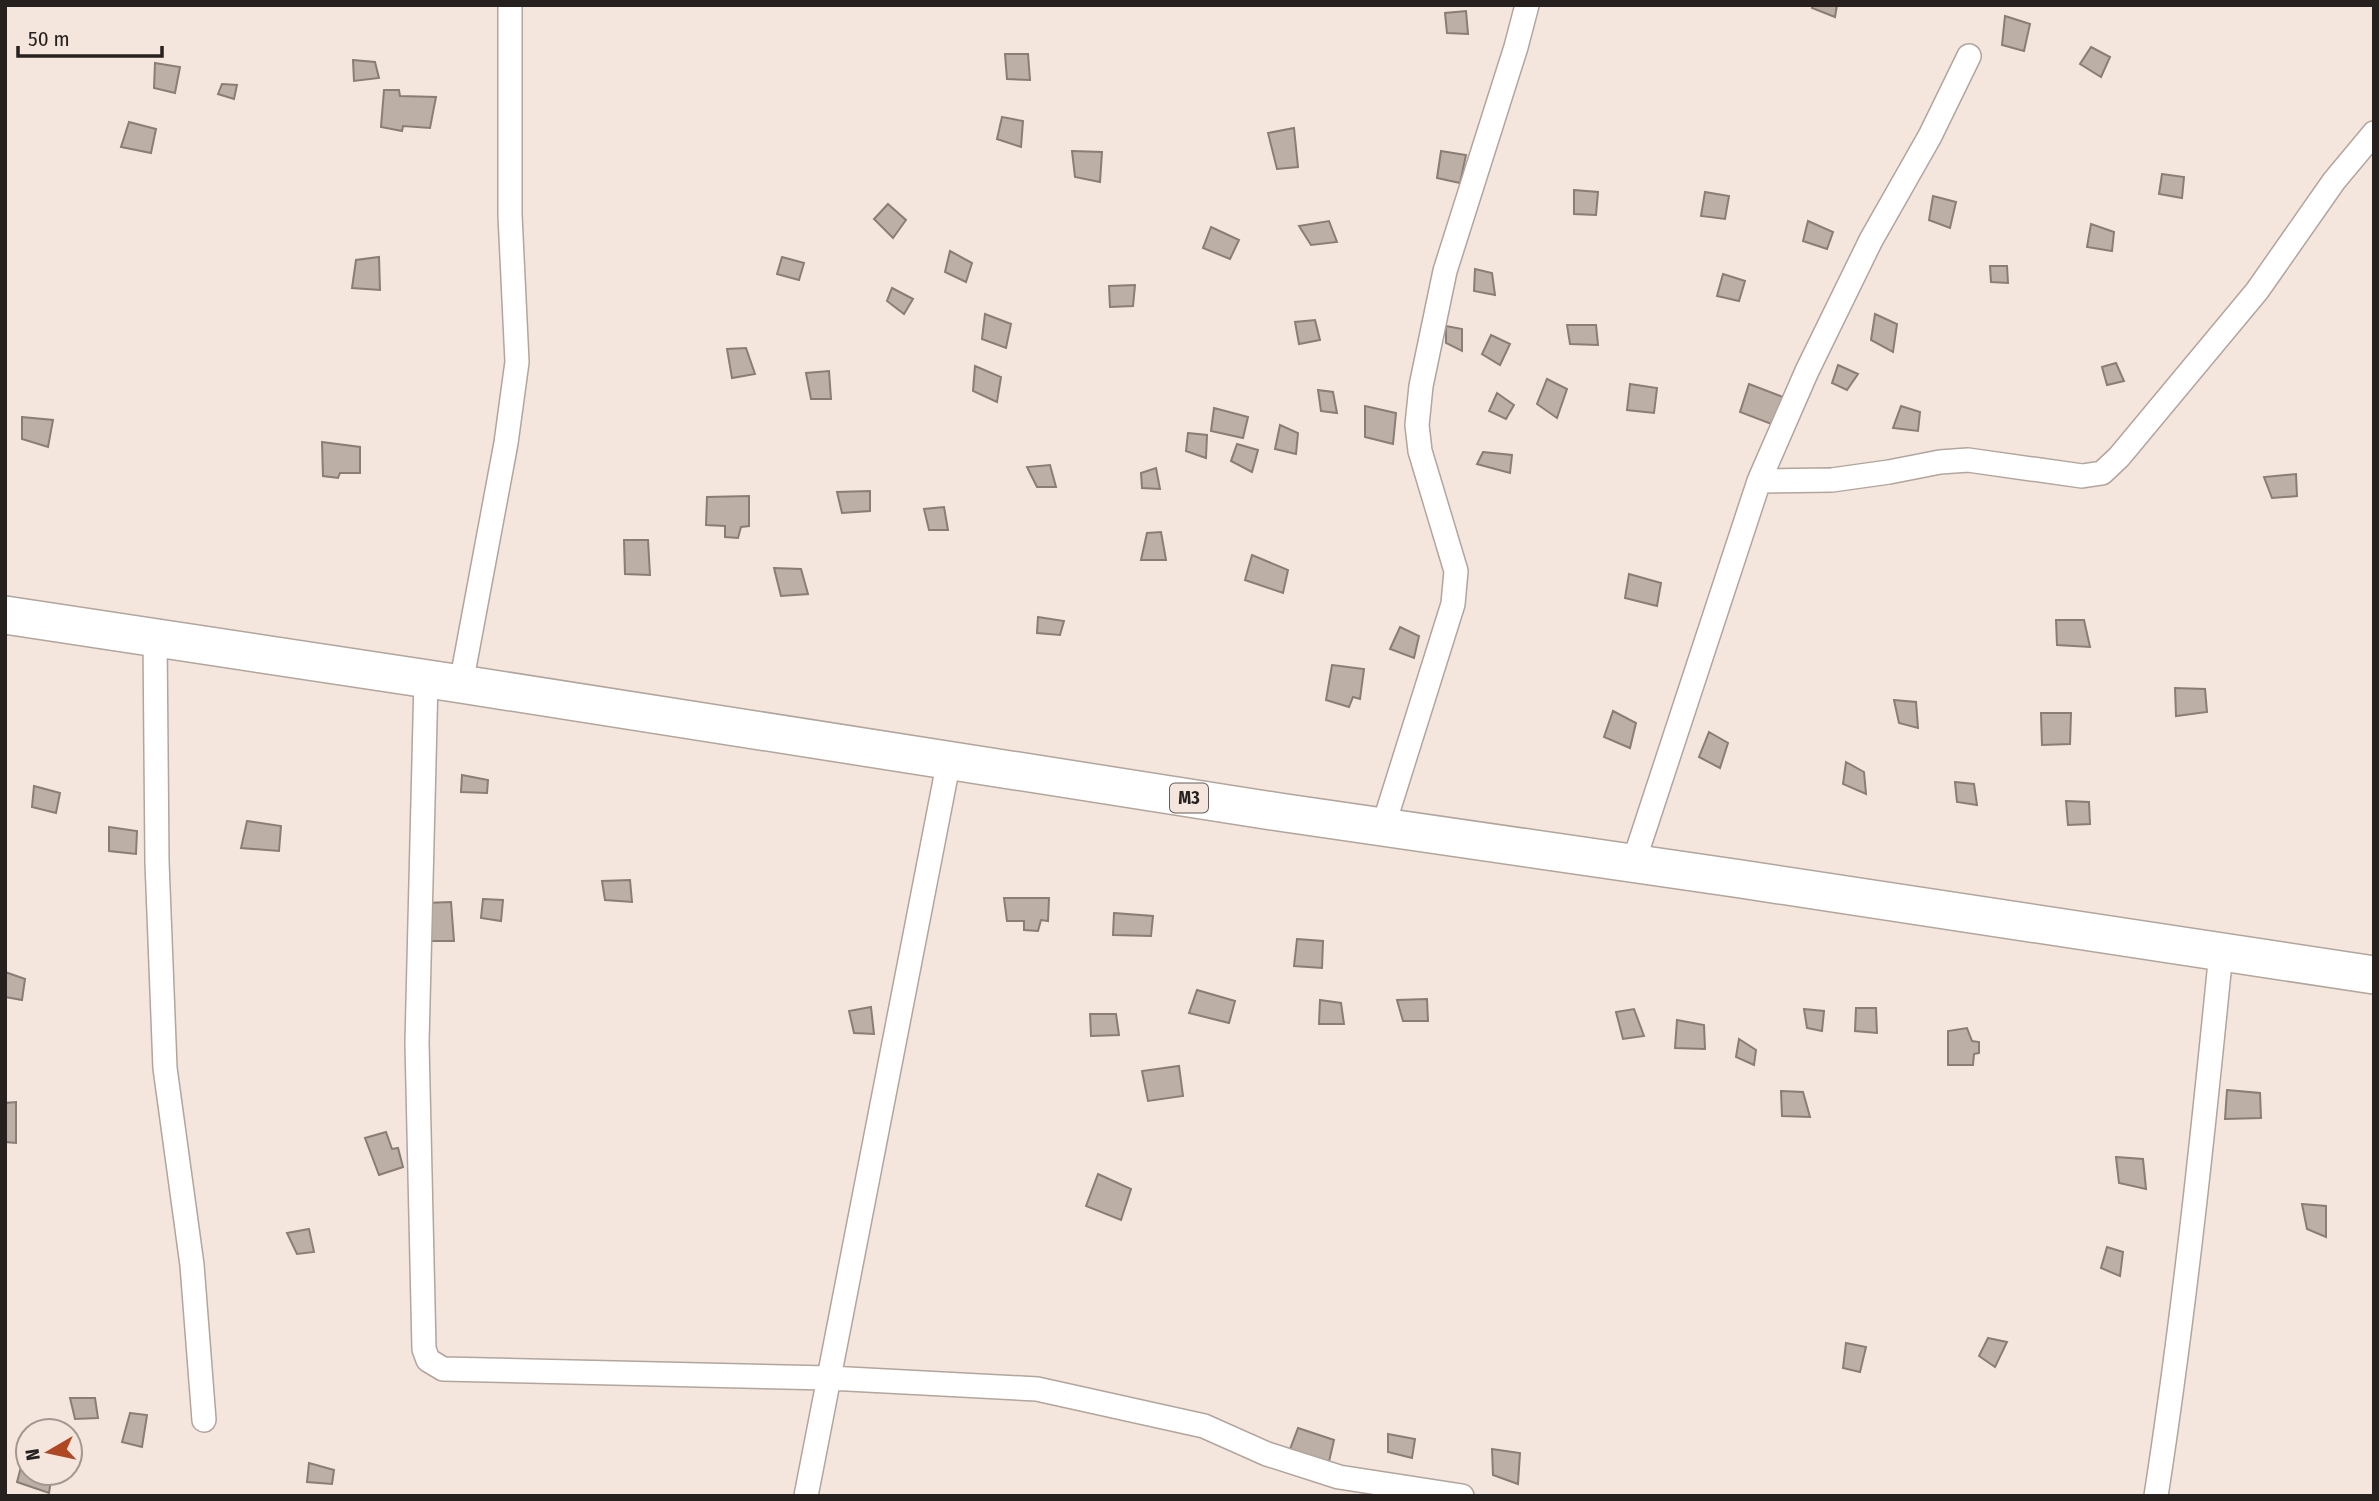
<svg xmlns="http://www.w3.org/2000/svg" width="2379" height="1501" viewBox="0 0 2379 1501" font-family="'Fira Sans Condensed',sans-serif">
  <style>
    .building { fill: #bcafa6; stroke: #897d75; stroke-width: 2 }
    .lines { fill: none; stroke-linecap: round; stroke-linejoin: round }
    .minor-casing { stroke: #b2a59d; stroke-width: 26 }
    .primary-casing { stroke: #b2a59d; stroke-width: 40 }
    .minor { stroke: #fff; stroke-width: 23 }
    .primary { stroke: #fff; stroke-width: 37 }
    .labels { text-anchor: middle; dominant-baseline: central; stroke-width: 5; stroke-linejoin: round; paint-order: stroke }
    .shield { fill: #f4e5dd; stroke: #645c57; stroke-width: 2 }
    .shield-label { font-size: 18px; font-weight: bold; fill: #26211e }
  </style>
  <rect width="100%" height="100%" fill="#f4e5dd"/>
  <!-- building -->
  <path class="building" d="M 1813,5 L 1837,5 L 1835,17 L 1812,8 Z
    M 1466,11 L 1468,34 L 1447,33 L 1445,13 Z
    M 2005,16 L 2030,24 L 2024,51 L 2002,45 Z
    M 2091,47 L 2110,57 L 2101,77 L 2080,64 Z
    M 1005,54 L 1028,54 L 1030,80 L 1007,79 Z
    M 353,60 L 375,62 L 379,78 L 354,81 Z
    M 155,63 L 180,67 L 175,93 L 154,88 Z
    M 222,84 L 237,85 L 234,99 L 218,94 Z
    M 384,90 L 399,90 L 400,96 L 436,97 L 430,128 L 403,126 L 402,131 L 381,127 Z
    M 1002,117 L 1023,121 L 1021,147 L 997,139 Z
    M 129,122 L 156,129 L 151,153 L 121,147 Z
    M 1294,128 L 1298,167 L 1277,169 L 1268,133 Z
    M 1072,151 L 1102,152 L 1100,182 L 1075,177 Z
    M 1441,151 L 1466,155 L 1460,183 L 1437,178 Z
    M 2162,174 L 2184,177 L 2182,198 L 2159,194 Z
    M 1574,190 L 1598,192 L 1596,215 L 1574,214 Z
    M 1705,192 L 1729,196 L 1725,219 L 1701,216 Z
    M 1933,196 L 1956,202 L 1950,228 L 1929,220 Z
    M 888,204 L 906,220 L 893,238 L 874,219 Z
    M 1329,221 L 1337,242 L 1311,245 L 1299,226 Z
    M 1808,221 L 1833,232 L 1827,249 L 1803,241 Z
    M 2091,224 L 2114,232 L 2112,251 L 2087,247 Z
    M 1211,227 L 1239,240 L 1230,259 L 1203,248 Z
    M 950,251 L 972,263 L 966,282 L 945,272 Z
    M 379,257 L 380,290 L 352,288 L 356,260 Z
    M 782,257 L 804,263 L 799,280 L 777,274 Z
    M 1990,266 L 2007,266 L 2008,283 L 1991,282 Z
    M 1475,269 L 1492,273 L 1495,295 L 1474,291 Z
    M 1723,274 L 1745,281 L 1739,301 L 1717,296 Z
    M 1135,285 L 1133,306 L 1110,307 L 1109,286 Z
    M 892,288 L 913,299 L 904,314 L 887,301 Z
    M 985,314 L 1011,324 L 1006,348 L 982,339 Z
    M 1875,314 L 1897,324 L 1893,352 L 1871,340 Z
    M 1315,320 L 1320,340 L 1299,344 L 1295,322 Z
    M 1567,325 L 1596,325 L 1598,345 L 1570,344 Z
    M 1446,326 L 1462,329 L 1462,351 L 1446,343 Z
    M 1491,335 L 1510,344 L 1500,365 L 1482,354 Z
    M 746,348 L 755,374 L 732,378 L 727,349 Z
    M 2116,363 L 2124,381 L 2107,385 L 2102,367 Z
    M 1838,365 L 1858,374 L 1847,390 L 1832,383 Z
    M 975,366 L 1001,377 L 997,402 L 973,391 Z
    M 829,371 L 831,399 L 811,399 L 806,373 Z
    M 1547,379 L 1567,389 L 1557,418 L 1537,404 Z
    M 1630,384 L 1657,388 L 1654,413 L 1627,410 Z
    M 1749,384 L 1783,397 L 1774,425 L 1740,412 Z
    M 1318,390 L 1333,392 L 1337,413 L 1321,411 Z
    M 1497,393 L 1514,405 L 1506,419 L 1489,411 Z
    M 1365,406 L 1396,413 L 1393,444 L 1365,437 Z
    M 1901,406 L 1920,412 L 1918,431 L 1893,428 Z
    M 1214,408 L 1248,417 L 1243,438 L 1211,431 Z
    M 22,417 L 53,420 L 48,447 L 22,439 Z
    M 1280,425 L 1298,433 L 1296,454 L 1275,449 Z
    M 1188,433 L 1207,435 L 1206,458 L 1186,451 Z
    M 322,442 L 360,447 L 360,473 L 340,473 L 338,478 L 323,476 Z
    M 1237,444 L 1258,450 L 1252,472 L 1231,461 Z
    M 1483,452 L 1512,455 L 1510,473 L 1477,464 Z
    M 1050,465 L 1056,487 L 1037,487 L 1027,467 Z
    M 1156,468 L 1160,489 L 1142,488 L 1141,473 Z
    M 2296,474 L 2297,496 L 2272,498 L 2264,477 Z
    M 870,491 L 870,511 L 842,513 L 837,492 Z
    M 749,496 L 749,526 L 741,527 L 738,538 L 725,537 L 725,526 L 706,525 L 707,497 Z
    M 944,507 L 948,530 L 929,530 L 924,509 Z
    M 1161,532 L 1166,560 L 1141,560 L 1147,533 Z
    M 624,540 L 648,540 L 650,575 L 625,574 Z
    M 1252,555 L 1288,570 L 1283,593 L 1245,580 Z
    M 774,568 L 801,569 L 808,594 L 781,596 Z
    M 1629,574 L 1661,583 L 1657,606 L 1625,598 Z
    M 1038,617 L 1064,621 L 1060,635 L 1037,633 Z
    M 2056,620 L 2084,620 L 2090,647 L 2057,645 Z
    M 1400,627 L 1419,636 L 1414,658 L 1390,649 Z
    M 1332,665 L 1364,669 L 1360,699 L 1353,697 L 1349,707 L 1326,700 Z
    M 2175,688 L 2205,689 L 2207,712 L 2176,716 Z
    M 1894,700 L 1916,702 L 1918,728 L 1899,723 Z
    M 1613,711 L 1636,723 L 1630,748 L 1604,737 Z
    M 2041,713 L 2071,713 L 2070,744 L 2042,745 Z
    M 1709,732 L 1728,743 L 1720,768 L 1699,757 Z
    M 1846,762 L 1864,772 L 1866,794 L 1843,784 Z
    M 462,775 L 488,780 L 487,793 L 461,792 Z
    M 1955,782 L 1974,784 L 1977,805 L 1957,802 Z
    M 34,786 L 60,793 L 56,813 L 32,807 Z
    M 2066,801 L 2089,802 L 2090,824 L 2068,825 Z
    M 247,821 L 281,826 L 279,851 L 241,848 Z
    M 109,827 L 137,831 L 136,854 L 109,851 Z
    M 630,880 L 632,902 L 605,900 L 602,881 Z
    M 1004,898 L 1049,898 L 1048,921 L 1041,920 L 1038,931 L 1024,930 L 1024,921 L 1007,921 Z
    M 483,899 L 503,900 L 501,921 L 481,918 Z
    M 451,902 L 454,941 L 427,941 L 424,903 Z
    M 1114,913 L 1153,916 L 1151,936 L 1113,935 Z
    M 1297,939 L 1323,941 L 1322,968 L 1294,966 Z
    M 5,972 L 25,979 L 22,1000 L 5,997 Z
    M 1197,990 L 1235,1001 L 1229,1023 L 1189,1013 Z
    M 1427,999 L 1428,1021 L 1403,1021 L 1397,1000 Z
    M 1320,1000 L 1341,1003 L 1344,1024 L 1319,1024 Z
    M 871,1007 L 874,1034 L 854,1033 L 849,1011 Z
    M 1856,1008 L 1876,1008 L 1877,1033 L 1855,1031 Z
    M 1634,1009 L 1644,1036 L 1623,1039 L 1616,1012 Z
    M 1804,1009 L 1824,1011 L 1822,1031 L 1807,1028 Z
    M 1090,1014 L 1116,1014 L 1119,1035 L 1091,1036 Z
    M 1677,1020 L 1704,1025 L 1705,1049 L 1675,1048 Z
    M 1967,1028 L 1972,1041 L 1979,1042 L 1979,1053 L 1974,1054 L 1973,1065 L 1948,1065 L 1948,1031 Z
    M 1739,1039 L 1756,1050 L 1754,1065 L 1736,1057 Z
    M 1179,1066 L 1183,1096 L 1148,1101 L 1142,1071 Z
    M 2227,1090 L 2260,1093 L 2261,1118 L 2225,1119 Z
    M 1781,1091 L 1803,1092 L 1810,1117 L 1782,1116 Z
    M 16,1102 L 16,1143 L 5,1142 L 5,1103 Z
    M 386,1132 L 392,1149 L 398,1148 L 403,1167 L 379,1175 L 365,1138 Z
    M 2116,1157 L 2143,1159 L 2146,1189 L 2119,1183 Z
    M 1098,1174 L 1131,1189 L 1121,1220 L 1086,1206 Z
    M 2302,1204 L 2326,1206 L 2326,1237 L 2307,1229 Z
    M 309,1229 L 314,1252 L 297,1254 L 287,1233 Z
    M 2107,1247 L 2123,1252 L 2120,1276 L 2101,1268 Z
    M 1988,1338 L 2007,1342 L 1995,1367 L 1979,1356 Z
    M 1846,1343 L 1866,1347 L 1860,1372 L 1843,1368 Z
    M 70,1398 L 95,1398 L 98,1418 L 75,1419 Z
    M 130,1413 L 147,1415 L 142,1447 L 122,1442 Z
    M 1298,1428 L 1334,1440 L 1328,1466 L 1289,1452 Z
    M 1388,1434 L 1415,1439 L 1412,1458 L 1388,1452 Z
    M 28,1440 L 28,1473 L 52,1473 L 49,1493 L 17,1482 Z
    M 1492,1449 L 1520,1453 L 1518,1484 L 1493,1475 Z
    M 309,1463 L 334,1470 L 332,1484 L 307,1482 Z"/>
  <g class="lines">
    <defs>
      <path id="minor" d="M 1759,481 L 1832,480 L 1889,472 L 1940,462 L 1968,460 L 2082,476 L 2102,473 L 2119,457 L 2257,291 L 2334,181 L 2374,133
        M 155,637 L 157,862 L 165,1068 L 192,1265 L 204,1420
        M 426,680 L 417,1043 L 424,1349 L 428,1360 L 443,1369 L 829,1378 L 1037,1389 L 1204,1426 L 1267,1454 L 1339,1477 L 1462,1496
        M 461,684 L 506,443 L 517,362 L 510,215 L 510,5
        M 1383,827 L 1453,604 L 1456,571 L 1420,451 L 1417,425 L 1421,386 L 1445,271 L 1516,47 L 1527,5
        M 1633,864 L 1759,481 L 1807,371 L 1871,240 L 1930,136 L 1969,56
        M 806,1496 L 949,760
        M 2156,1496 C 2184,1315 2203,1134 2221,952"/>
      <path id="primary" d="M 5,615 L 461,684 L 1279,812 L 1741,879 L 2374,975"/>
    </defs>
    <!-- minor casing -->
    <use href="#minor" class="minor-casing"/>
    <!-- primary casing -->
    <use href="#primary" class="primary-casing"/>
    <!-- minor -->
    <use href="#minor" class="minor"/>
    <!-- primary -->
    <use href="#primary" class="primary"/>
  </g>
  <g class="labels">
    <!-- shield labels -->
    <rect class="shield" x="1170" y="783.5" width="38" height="29" rx="5"/>
    <g class="shield-label">
      <text x="1189" y="798">M3</text>
    </g>
  </g>
  <!-- border -->
  <rect width="2379" height="1501" fill="none" stroke="#26211e" stroke-width="14"/>
  <!-- north arrow -->
  <g transform="translate(49 1452) rotate(261)"><circle r="33" fill="#f4e5dd" stroke="#a29791" stroke-width="2"/>
  <path d="M0-5L12 26L0 18L-12 26Z" fill="#ae4722"/>
  <text y="-10" font-size="19" font-weight="bold" text-anchor="middle" fill="#26211e">N</text>
  </g>
  <!-- scale -->
  <path d="M18 46v10h144v-10" fill="none" stroke="#26211e" stroke-width="3.5"/>
  <text x="28" y="46" font-size="21" fill="#26211e" stroke="#f4e5dd" stroke-width="5" paint-order="stroke">50 m</text>
</svg>
